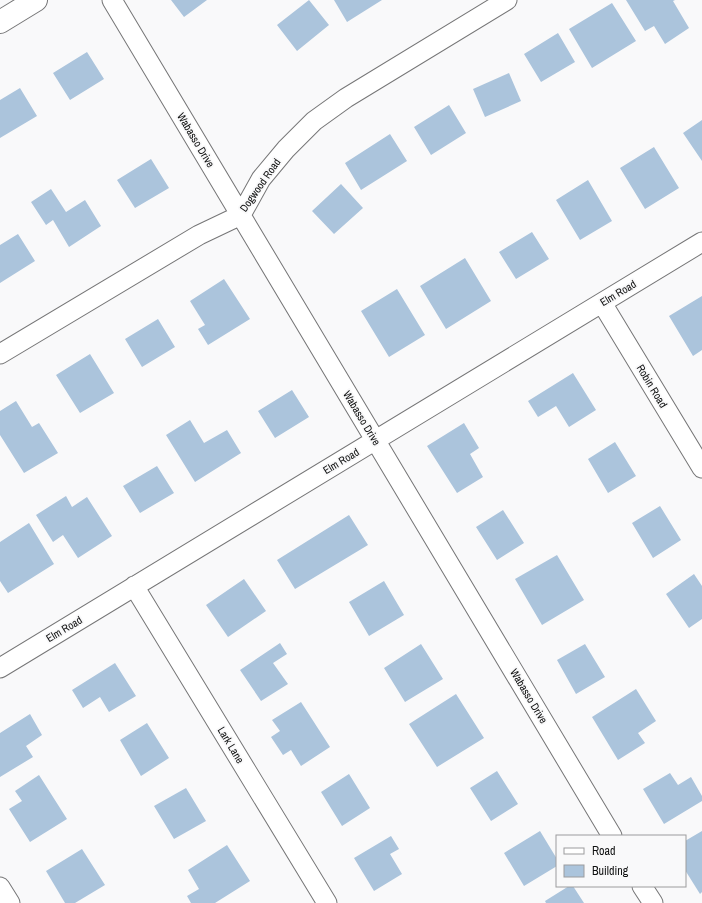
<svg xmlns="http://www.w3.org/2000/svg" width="702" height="903" viewBox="0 0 702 903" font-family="'Archivo Narrow',sans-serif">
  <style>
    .building { fill: #abc4dc }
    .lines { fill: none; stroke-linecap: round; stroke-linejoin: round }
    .minor-casing { stroke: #767677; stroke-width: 21 }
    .tertiary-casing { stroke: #767677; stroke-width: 24 }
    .minor { stroke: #fff; stroke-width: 19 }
    .tertiary { stroke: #fff; stroke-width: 22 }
    .labels { text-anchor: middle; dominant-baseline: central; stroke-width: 3.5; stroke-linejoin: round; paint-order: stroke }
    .street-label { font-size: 11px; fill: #101111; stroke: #f9f9fa }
  </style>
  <rect width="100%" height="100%" fill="#f9f9fa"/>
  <!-- building -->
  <path class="building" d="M 171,0 L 207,0 L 184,17 Z
    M 309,0 L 329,25 L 297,51 L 277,25 Z
    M 334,0 L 382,0 L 347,22 Z
    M 626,0 L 675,0 L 673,1 L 689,28 L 665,44 L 654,26 L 645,31 Z
    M 612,3 L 636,41 L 592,68 L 569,29 Z
    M 558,33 L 575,62 L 541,82 L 524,54 Z
    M 87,52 L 104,79 L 70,100 L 53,73 Z
    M 509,73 L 521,101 L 485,117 L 473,89 Z
    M 20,88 L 37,116 L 0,138 L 0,100 Z
    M 449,105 L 466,133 L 431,155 L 414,127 Z
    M 702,120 L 702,161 L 683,133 Z
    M 390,134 L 407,161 L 361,190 L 345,163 Z
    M 654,147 L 679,188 L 645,209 L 620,168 Z
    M 151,159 L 169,188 L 135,208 L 117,180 Z
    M 588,180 L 612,221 L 580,240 L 556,200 Z
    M 341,184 L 363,208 L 334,234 L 312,211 Z
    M 51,189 L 66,212 L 85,200 L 101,226 L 69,247 L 53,220 L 46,225 L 31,202 Z
    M 532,232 L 549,259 L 516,279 L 499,252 Z
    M 18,234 L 35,261 L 0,283 L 0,245 Z
    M 465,258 L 491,301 L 446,329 L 420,286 Z
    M 224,279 L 250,319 L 208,345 L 198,329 L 205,325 L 190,301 Z
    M 397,289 L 425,335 L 389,357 L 361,311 Z
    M 702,296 L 702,350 L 693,356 L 669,316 Z
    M 158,319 L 175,347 L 142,367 L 125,339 Z
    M 90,354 L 114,393 L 80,413 L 56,375 Z
    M 573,373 L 596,410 L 569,427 L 556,406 L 538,417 L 528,401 Z
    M 292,390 L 309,417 L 275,438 L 258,411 Z
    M 16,401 L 32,427 L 39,423 L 58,453 L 24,473 L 0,435 L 0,411 Z
    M 190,420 L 204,443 L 227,430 L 241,453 L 195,482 L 166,435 Z
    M 464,423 L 479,448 L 470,454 L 483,477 L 457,493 L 427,446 Z
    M 615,442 L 636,476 L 608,493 L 588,459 Z
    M 157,466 L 174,493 L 140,513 L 123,486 Z
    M 66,496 L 72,507 L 87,497 L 112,536 L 78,558 L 63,535 L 53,542 L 36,515 Z
    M 660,506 L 681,540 L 653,558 L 632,523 Z
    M 503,510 L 524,543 L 497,560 L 476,527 Z
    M 349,515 L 368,545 L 295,589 L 277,560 Z
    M 29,523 L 54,564 L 8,593 L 0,581 L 0,542 Z
    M 557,555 L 584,600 L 542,625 L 515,579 Z
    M 694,574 L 702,586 L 702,619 L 689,628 L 666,594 Z
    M 244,579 L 266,611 L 228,637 L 206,605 Z
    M 384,581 L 404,615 L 369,636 L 349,602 Z
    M 280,643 L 287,654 L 273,663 L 288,684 L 261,701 L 240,670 Z
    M 421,644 L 443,679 L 405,702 L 384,668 Z
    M 585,644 L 605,677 L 576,694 L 557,660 Z
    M 115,663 L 136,696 L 109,712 L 100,697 L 83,708 L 72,690 Z
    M 636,689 L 656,721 L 638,733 L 645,743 L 618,760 L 592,717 Z
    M 456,694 L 484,738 L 437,767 L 409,724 Z
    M 301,702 L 330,747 L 301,766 L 291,750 L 283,755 L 271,737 L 280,731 L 272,720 Z
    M 30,714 L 42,735 L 26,746 L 33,757 L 0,777 L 0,733 Z
    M 147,723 L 169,758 L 141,776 L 120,740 Z
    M 497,771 L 518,804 L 491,821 L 470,788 Z
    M 670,773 L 678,785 L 691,777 L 702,796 L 702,801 L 664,824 L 643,789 Z
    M 349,774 L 370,808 L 342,826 L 321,792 Z
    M 39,775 L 67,819 L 30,842 L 9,809 L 22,801 L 15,791 Z
    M 186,788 L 206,821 L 174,839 L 154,806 Z
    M 540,831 L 557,859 L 557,866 L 524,886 L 504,853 Z
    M 702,831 L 702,892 L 700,894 L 685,870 L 685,841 Z
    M 391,836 L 399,849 L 390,854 L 402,874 L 374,891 L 354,858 Z
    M 227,845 L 250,881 L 215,903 L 191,903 L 187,896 L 199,889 L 188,870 Z
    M 82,849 L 105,885 L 75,903 L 65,903 L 46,871 Z
    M 569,886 L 573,886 L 584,903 L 546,903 L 545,901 Z"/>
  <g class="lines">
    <defs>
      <path id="minor" d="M 112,0 L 612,836
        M 602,303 L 702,468
        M 0,354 L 199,235 L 241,215 L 261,179 L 286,149 L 314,121 L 346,98 L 507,0
        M 134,586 L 327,903
        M 0,668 L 702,242
        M 642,886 L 653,903
        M 0,887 L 10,903"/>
      <path id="tertiary" d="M 0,22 L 36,0"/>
    </defs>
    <!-- minor casing -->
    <use href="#minor" class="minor-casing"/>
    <!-- tertiary casing -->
    <use href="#tertiary" class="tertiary-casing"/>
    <!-- minor -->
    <use href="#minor" class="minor"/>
    <!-- tertiary -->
    <use href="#tertiary" class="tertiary"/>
  </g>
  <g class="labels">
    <!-- street labels -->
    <g class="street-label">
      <text transform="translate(196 140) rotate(59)">Wabasso Drive</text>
      <text transform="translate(260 185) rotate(-55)">Dogwood Road</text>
      <text transform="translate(618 293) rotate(-31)">Elm Road</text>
      <text transform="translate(652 386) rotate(59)">Robin Road</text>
      <text transform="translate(362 418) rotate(59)">Wabasso Drive</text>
      <text transform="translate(341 461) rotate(-31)">Elm Road</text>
      <text transform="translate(64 629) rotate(-31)">Elm Road</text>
      <text transform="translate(529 696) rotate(59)">Wabasso Drive</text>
      <text transform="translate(231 745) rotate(59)">Lark Lane</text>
    </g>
  </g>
  <!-- legend -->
  <rect x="556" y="835" width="130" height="52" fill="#f9f9fa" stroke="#9c9c9d"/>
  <rect x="564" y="848" width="20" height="6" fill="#ffffff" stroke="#9c9c9d"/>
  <text x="592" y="855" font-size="12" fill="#101111">Road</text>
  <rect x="564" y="865" width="20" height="12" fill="#abc4dc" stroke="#9c9c9d"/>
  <text x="592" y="875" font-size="12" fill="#101111">Building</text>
</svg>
